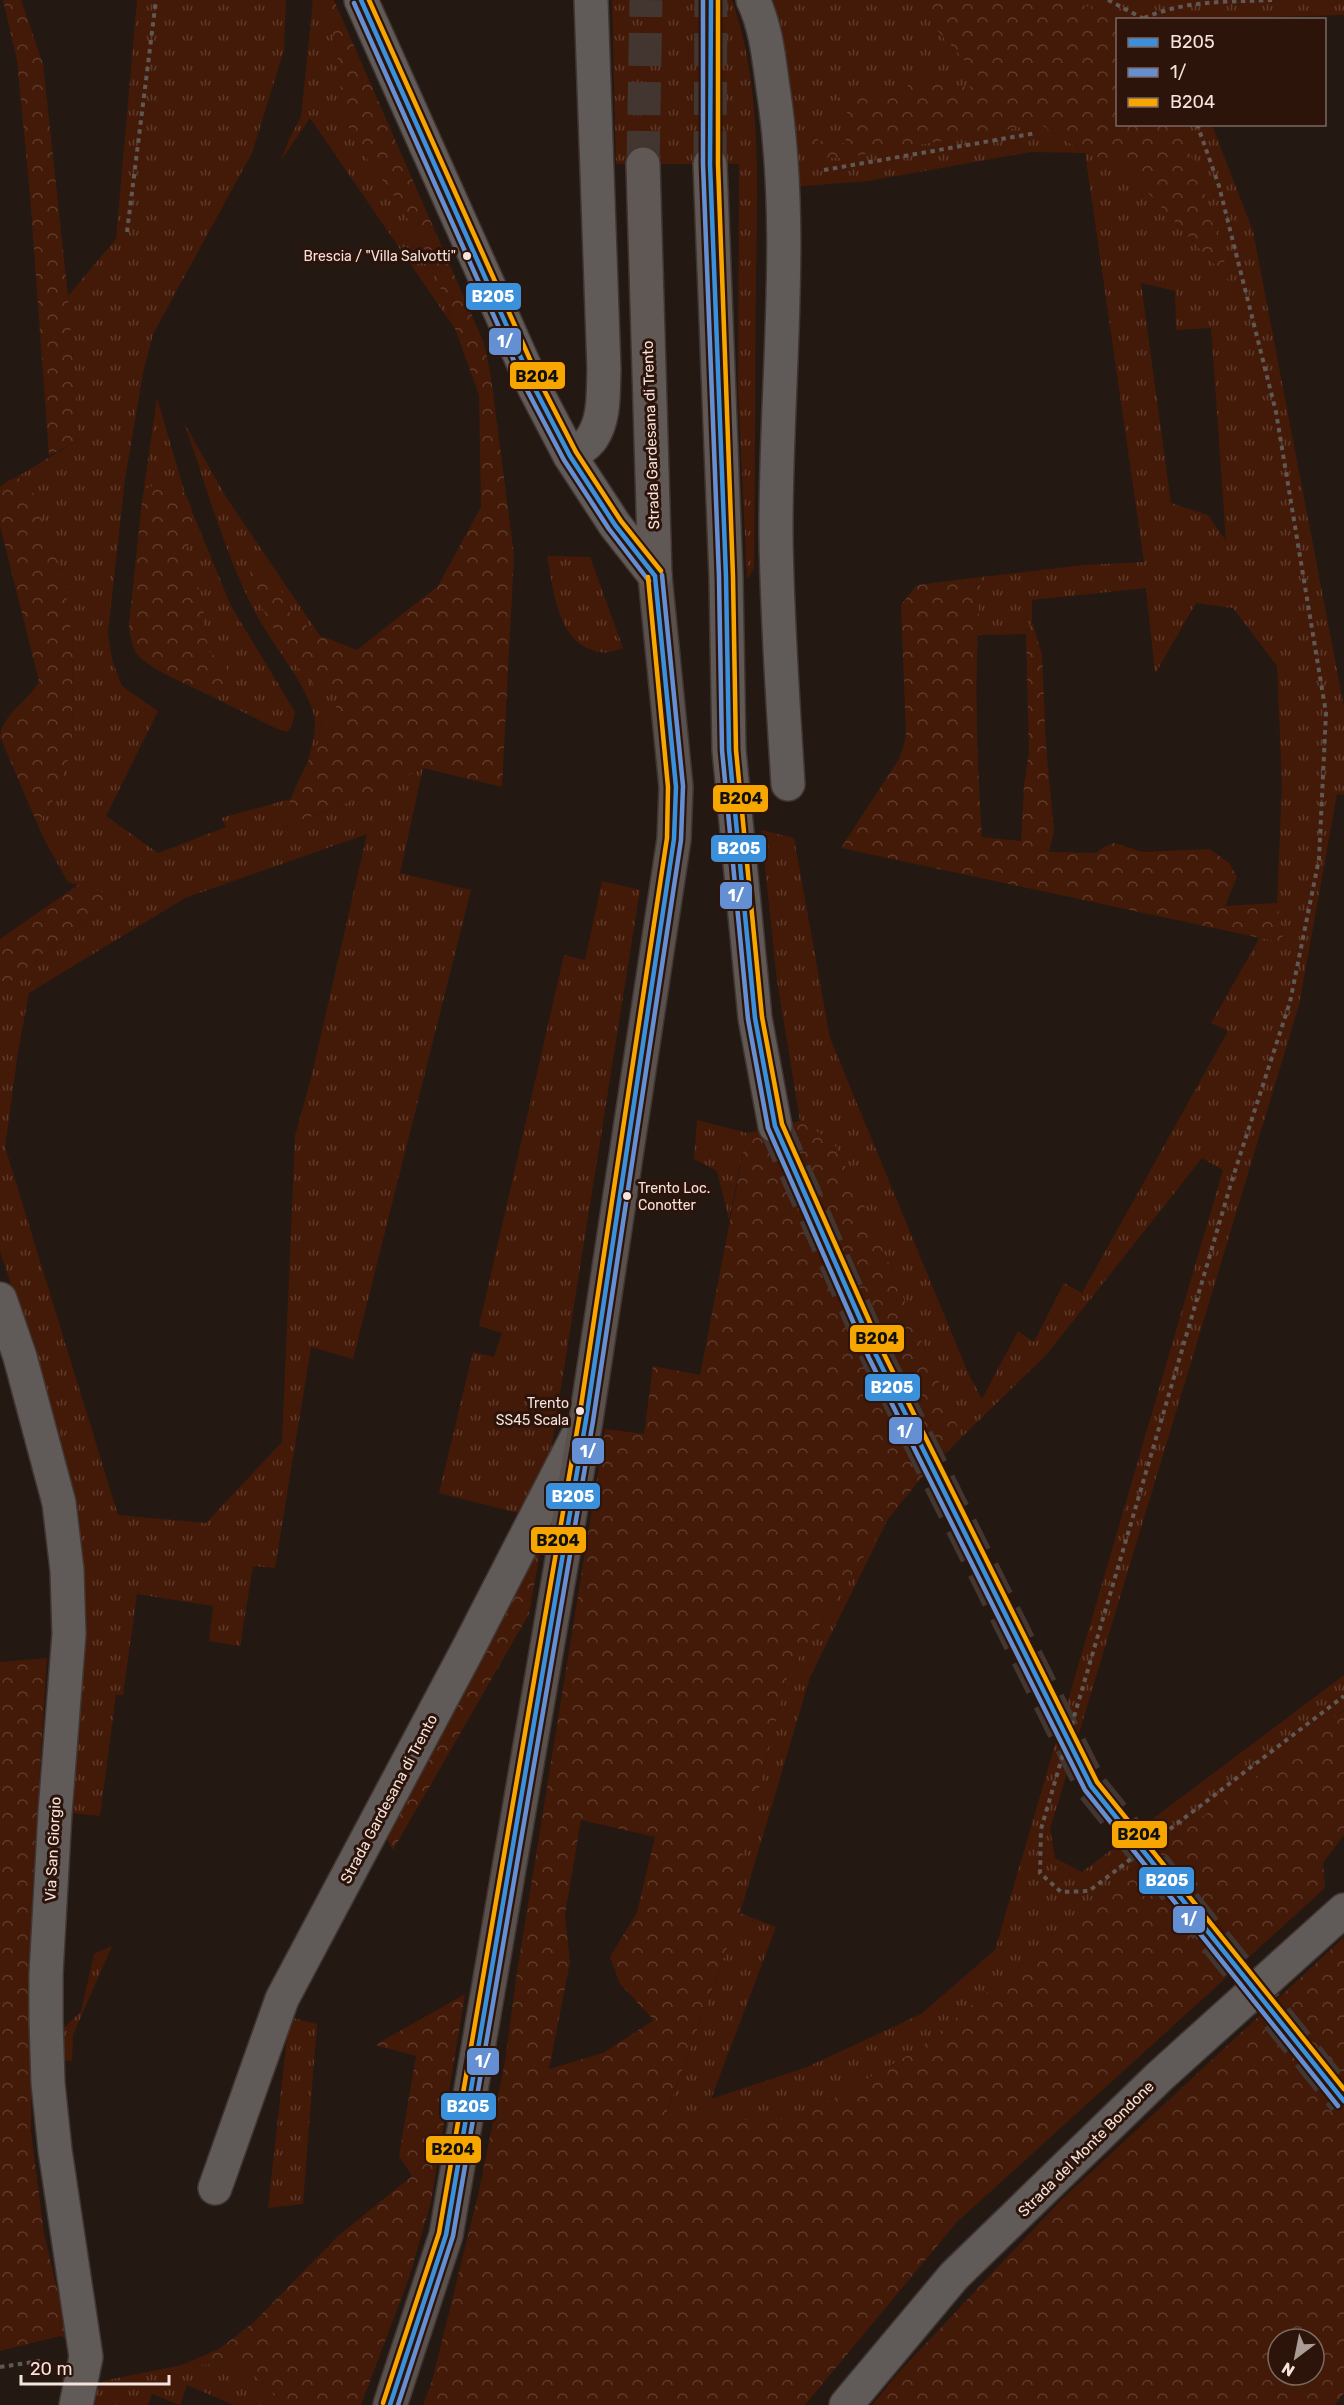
<svg xmlns="http://www.w3.org/2000/svg" width="1344" height="2405" viewBox="0 0 1344 2405" font-family="Rubik,sans-serif">
  <style>
    .grass { fill: url(#grass-tufts); fill-rule: evenodd }
    .forest { fill: url(#forest-crowns); fill-rule: evenodd }
    .lines { fill: none; stroke-linecap: round; stroke-linejoin: round }
    .highway-tunnel { stroke: #433631; stroke-width: 33; stroke-dasharray: 33 16; stroke-linecap: butt }
    .minor-casing { stroke: #403531; stroke-width: 36 }
    .major-casing { stroke: #403531; stroke-width: 36 }
    .highway-casing { stroke: #403531; stroke-width: 36 }
    .path { stroke: #605854; stroke-width: 4; stroke-dasharray: 4.5 4.5; stroke-linecap: butt }
    .minor { stroke: #605a58; stroke-width: 33 }
    .major { stroke: #5a514d; stroke-width: 33 }
    .highway { stroke: #605854; stroke-width: 33 }
    .bus-1-casing { stroke: #2c140b; stroke-width: 9 }
    .bus-2-casing { stroke: #2c140b; stroke-width: 9 }
    .bus-3-casing { stroke: #2c140b; stroke-width: 9 }
    .bus-1 { stroke: #3a90db; stroke-width: 4.5 }
    .bus-2 { stroke: #6490d3; stroke-width: 4.5 }
    .bus-3 { stroke: #f7a600; stroke-width: 4.5 }
    .bus-dot { fill: #f5e3dc; stroke: #2c140b; stroke-width: 2 }
    .labels { text-anchor: middle; dominant-baseline: central; stroke-width: 6; stroke-linejoin: round; paint-order: stroke }
    .bus-label { font-size: 14px; fill: #f5e3dc; stroke: #2c140b; text-anchor: end }
    .street-label { font-size: 15px; fill: #f5e3dc; stroke: #2c140b }
    .line-badge { stroke: #2c140b; stroke-width: 2 }
    .badge-label { font-size: 16px; text-anchor: middle; font-weight: bold; fill: #fff }
    .pale-badge-label { font-size: 16px; text-anchor: middle; font-weight: bold; fill: #111 }
  </style>
  <defs>
    <pattern id="grass-tufts" width="24" height="20" patternUnits="userSpaceOnUse" patternTransform="scale(1.5)"><rect width="24" height="20" fill="#431908"/><path d="M3 7l-1-3M5 7V3M7 7l1-3M15 17l-1-3M17 17v-4M19 17l1-3" fill="none" stroke="#5f3a2b"/></pattern>
    <pattern id="forest-crowns" width="20" height="18" patternUnits="userSpaceOnUse" patternTransform="scale(1.5)"><rect width="20" height="18" fill="#431908"/><path d="M2 6a3 3 0 1 1 6 0M12 15a3 3 0 1 1 6 0" fill="none" stroke="#5f3a2b"/></pattern>
  </defs>
  <rect width="100%" height="100%" fill="#241813"/>
  <!-- grass -->
  <path class="grass" d="M 137,0 L 286,0 L 284,50 L 252,153 L 153,334 L 143,373 L 125,479 L 108,633 L 112,660 L 122,686 L 158,711 L 106,816 L 158,853 L 226,827 L 221,818 L 290,799 L 282,828 L 378,791 L 423,768 L 400,873 L 471,890 L 353,1359 L 311,1347 L 275,1568 L 253,1566 L 240,1646 L 209,1641 L 213,1606 L 137,1594 L 123,1695 L 116,1695 L 100,1816 L 71,1813 L 86,1603 L 80,1555 L 33,1349 L 0,1252 L 0,990 L 129,888 L 102,892 L 68,882 L 45,841 L 37,823 L 49,810 L 72,749 L 73,646 L 64,579 L 46,532 L 32,489 L 17,477 L 73,443 L 78,430 L 68,296 L 116,239 ZM 367,834 L 312,1074 L 295,1136 L 282,1442 L 206,1523 L 118,1515 L 5,1147 L 18,1052 L 29,993 L 185,898 Z
    M 313,0 L 325,0 L 337,53 L 343,113 L 354,140 L 401,206 L 431,262 L 455,329 L 310,118 L 280,162 L 290,137 L 301,117 Z
    M 612,0 L 732,0 C 763,89 757,187 756,281 C 755,376 755,472 754,568 L 747,580 L 738,385 L 739,164 L 616,164 Z
    M 764,0 L 921,0 L 935,28 L 988,85 C 955,89 941,84 911,74 L 907,88 L 896,98 L 858,89 L 839,96 L 851,121 L 845,143 L 826,145 L 803,130 L 806,150 L 960,136 L 1040,124 L 1085,153 L 1122,165 L 1229,280 L 1199,173 L 1176,125 L 1212,125 L 1253,231 L 1344,707 L 1344,795 L 1337,794 L 1299,1005 L 1050,1829 L 1055,1858 L 1082,1872 L 1344,1675 L 1344,1710 L 1084,1906 L 1018,1967 L 917,2050 L 833,2099 L 782,2120 L 720,2120 L 666,2115 L 740,1913 L 742,1856 L 788,1674 L 888,1519 L 810,1677 L 740,1913 L 776,1927 L 711,2099 L 807,2067 L 921,2014 L 995,1950 L 1223,1170 L 1202,1158 L 1047,1354 L 962,1437 L 856,1186 L 833,1142 L 800,1121 L 777,980 L 761,830 L 794,838 L 830,1038 L 969,1375 L 982,1399 L 1018,1331 L 1034,1342 L 1064,1283 L 1082,1293 L 1228,1031 L 1211,1023 L 1260,937 L 1284,942 L 1277,903 L 1282,785 L 1277,666 L 1233,608 L 1196,603 L 1155,674 L 1146,588 L 1032,600 L 1032,621 L 1026,634 L 976,635 L 981,577 L 1083,565 L 1144,562 L 1085,153 L 1031,152 L 868,181 L 792,187 ZM 1141,283 L 1175,291 L 1176,330 L 1211,328 L 1226,541 L 1208,515 L 1171,503 Z
    M 1067,0 L 1344,0 L 1344,15 L 1117,21 L 1114,15 Z
    M 157,398 L 186,497 L 231,606 L 295,712 L 292,725 L 287,732 L 277,729 L 153,667 L 137,654 L 129,626 L 142,502 Z
    M 184,423 L 226,497 L 320,636 L 357,650 L 355,670 L 322,738 L 308,761 C 312,746 317,730 314,715 C 305,681 272,645 255,612 C 225,556 206,483 184,423 Z
    M 547,556 L 590,557 L 623,648 C 616,650 607,654 600,652 C 557,645 554,590 547,556 Z
    M 602,881 L 640,890 L 549,1463 L 522,1514 L 439,1493 L 473,1352 L 494,1357 L 502,1333 L 479,1326 L 564,955 L 585,960 Z
    M 697,1120 L 747,1133 L 729,1220 L 717,1171 L 694,1159 Z
    M 112,1946 L 73,2035 L 72,2061 L 62,2060 L 59,2033 L 81,2011 L 94,1954 Z
    M 293,2018 L 317,2024 L 303,2204 L 268,2208 L 288,2029 Z
    M 217,2364 L 246,2368 L 275,2394 L 277,2405 L 234,2405 L 187,2385 L 180,2405 L 152,2394 L 148,2405 L 94,2405 L 97,2390 L 103,2381 L 182,2365 Z"/>
  <!-- forest -->
  <path class="forest" d="M 3,0 L 21,0 L 43,64 L 68,296 L 78,430 L 73,443 L 49,456 L 30,195 L 17,60 Z
    M 325,0 L 334,0 L 484,343 L 491,377 L 514,555 L 502,787 L 423,768 L 378,791 L 281,828 C 294,779 323,738 343,692 L 318,690 L 293,662 L 255,596 L 250,571 L 257,567 L 279,584 L 288,611 L 320,636 L 357,650 L 438,586 L 481,507 L 479,395 L 431,262 L 401,206 L 354,140 L 343,113 L 337,53 Z
    M 921,0 L 1067,0 L 1114,15 L 1118,21 L 1118,124 L 1176,125 L 1199,173 L 1230,281 L 1122,165 L 1085,153 L 1040,124 L 843,158 C 813,159 810,154 791,132 L 803,130 L 826,145 L 845,143 L 851,121 L 839,96 L 858,89 L 896,98 L 907,88 L 911,74 C 941,84 955,89 987,85 L 935,28 Z
    M 17,477 L 32,489 L 46,532 L 64,579 L 73,646 L 72,749 L 49,810 L 37,823 L 0,737 C 4,711 28,703 39,681 L 0,526 L 0,487 L 7,481 Z
    M 162,482 C 198,487 196,525 186,551 L 204,604 L 203,623 L 209,651 L 226,667 L 233,682 L 230,691 L 212,696 C 193,687 148,669 137,654 C 132,647 130,635 129,626 L 142,502 L 147,488 Z
    M 981,577 C 974,664 976,750 982,837 L 1021,841 L 1024,785 L 1029,752 L 1026,634 L 1032,621 L 1042,655 L 1046,747 L 1054,831 L 1049,852 L 1096,853 L 1104,847 L 1114,843 L 1143,852 L 1210,849 L 1229,863 L 1237,877 L 1225,906 L 1277,903 L 1284,943 L 841,848 L 899,759 L 906,737 L 901,605 L 917,585 Z
    M 78,885 L 102,892 L 130,887 L 0,990 L 0,939 Z
    M 800,1121 L 833,1142 L 856,1186 L 962,1437 L 921,1478 L 888,1519 L 788,1674 L 742,1856 L 740,1913 L 666,2114 L 720,2120 L 782,2120 L 833,2099 L 917,2050 L 1018,1967 L 1084,1906 L 1344,1710 L 1344,1835 L 1323,1863 L 1325,1888 L 957,2222 L 805,2405 L 423,2405 L 432,2381 L 479,2191 L 505,2061 L 517,1972 L 605,1429 L 644,1434 L 653,1366 L 700,1375 L 747,1133 ZM 581,1820 L 655,1837 L 637,1912 L 610,1957 L 620,1984 L 654,2020 L 603,2053 L 549,2069 L 570,1962 L 565,1914 Z
    M 544,1530 L 529,1614 L 393,1850 L 384,1834 Z
    M 47,1658 L 32,1896 L 31,2132 L 44,2233 L 69,2340 L 60,2336 L 0,2351 L 0,1662 Z
    M 1344,1937 L 1344,2393 L 1335,2405 L 872,2405 L 899,2372 L 1060,2201 ZM 1278,2339 L 1314,2339 L 1314,2375 L 1278,2375 Z
    M 465,1994 L 431,2202 L 409,2278 L 361,2405 L 277,2405 L 275,2394 L 246,2368 L 217,2364 L 182,2365 L 219,2349 L 253,2323 L 339,2235 L 412,2176 L 399,2156 L 416,2056 L 375,2045 Z"/>
  <g class="lines">
    <!-- highway-tunnel -->
    <path class="highway-tunnel" d="M 643,164 L 646,0
      M 710,164 L 711,0
      M 775,1126 L 876,1355 L 1091,1786 L 1344,2101"/>
    <defs>
      <path id="minor" d="M 361,0 L 534,387 L 570,456 L 615,525 L 655,576
        M 753,0 C 766,27 769,59 773,88 C 796,236 775,387 776,536 C 777,619 783,702 788,784
        M 570,456 C 577,451 587,446 592,438 C 605,419 603,392 604,370 L 591,0
        M 0,1299 L 20,1357 L 59,1503 L 67,1570 L 69,1634 L 55,1813 L 46,1974 L 46,2019 L 48,2083 L 55,2150 L 86,2357 L 76,2405
        M 215,2188 L 282,1999 L 469,1647 L 581,1429
        M 846,2405 L 954,2276 L 1159,2077 L 1344,1910"/>
      <path id="major" d="M 390,2405 L 446,2235 L 586,1420 L 674,839 L 676,787 L 655,576"/>
      <path id="highway" d="M 643,164 L 655,576
        M 710,164 L 726,577 L 729,750 L 755,1018 L 775,1126"/>
    </defs>
    <!-- minor casing -->
    <use href="#minor" class="minor-casing"/>
    <!-- major casing -->
    <use href="#major" class="major-casing"/>
    <!-- highway casing -->
    <use href="#highway" class="highway-casing"/>
    <!-- path -->
    <path class="path" d="M 1108,0 L 1144,19
      M 1144,18 C 1186,0 1227,2 1272,0
      M 1197,124 L 1219,186 L 1276,412 L 1326,713 L 1319,859 L 1290,1002 L 1232,1180 L 1041,1829 L 1040,1873 L 1061,1892 L 1089,1891 L 1344,1696
      M 824,170 L 1036,133
      M 127,232 L 156,0
      M 0,2367 L 40,2361"/>
    <!-- minor -->
    <use href="#minor" class="minor"/>
    <!-- major -->
    <use href="#major" class="major"/>
    <!-- highway -->
    <use href="#highway" class="highway"/>
    <defs>
      <path id="bus-1" d="M 361,0 L 534,387 L 570,456 L 615,525 L 655,576
        M 711,0 L 710,164 L 726,577 L 729,750 L 755,1018 L 775,1126 L 876,1355 L 1091,1786 L 1344,2101
        M 390,2405 L 446,2235 L 586,1420 L 674,839 L 676,787 L 655,576"/>
      <path id="bus-2" d="M 703,0 L 703,164 L 719,577 L 722,750 L 748,1019 L 768,1128 L 869,1358 L 1085,1790 L 1338,2106
        M 354,3 L 527,390 L 564,460 L 609,529 L 649,581
        M 398,2405 L 453,2236 L 593,1421 L 681,840 L 683,786 L 662,575"/>
      <path id="bus-3" d="M 369,0 L 541,384 L 576,452 L 621,521 L 661,571
        M 718,0 L 718,164 L 733,577 L 736,750 L 762,1017 L 782,1124 L 883,1352 L 1097,1782 L 1344,2089
        M 383,2403 L 439,2233 L 579,1419 L 667,838 L 668,787 L 648,577"/>
    </defs>
    <!-- bus-1 casing -->
    <use href="#bus-1" class="bus-1-casing"/>
    <!-- bus-2 casing -->
    <use href="#bus-2" class="bus-2-casing"/>
    <!-- bus-3 casing -->
    <use href="#bus-3" class="bus-3-casing"/>
    <!-- bus-1 -->
    <use href="#bus-1" class="bus-1"/>
    <!-- bus-2 -->
    <use href="#bus-2" class="bus-2"/>
    <!-- bus-3 -->
    <use href="#bus-3" class="bus-3"/>
  </g>
  <!-- markers -->
  <g class="bus-dot">
    <circle cx="467" cy="256" r="5"/>
    <circle cx="627" cy="1196" r="5"/>
    <circle cx="580" cy="1411" r="5"/>
  </g>
  <g class="labels">
    <!-- bus labels -->
    <g class="bus-label">
      <text x="456" y="256">Brescia / "Villa Salvotti"</text>
      <text x="638" y="1188" text-anchor="start">Trento Loc.<tspan x="638" dy="17">Conotter</tspan></text>
      <text x="569" y="1403">Trento<tspan x="569" dy="17">SS45 Scala</tspan></text>
    </g>
    <!-- street labels -->
    <g class="street-label">
      <text transform="translate(651 435) rotate(-92)">Strada Gardesana di Trento</text>
      <text transform="translate(389 1799) rotate(-62)">Strada Gardesana di Trento</text>
      <text transform="translate(53 1849) rotate(-87)">Via San Giorgio</text>
      <text transform="translate(1086 2149) rotate(-45)">Strada del Monte Bondone</text>
    </g>
  </g>
  <g class="line-badge">
    <rect x="465" y="282" width="57" height="29" rx="6" fill="#3a90db"/>
    <rect x="488" y="327" width="34" height="29" rx="6" fill="#6490d3"/>
    <rect x="509" y="361" width="57" height="29" rx="6" fill="#f7a600"/>
    <rect x="712" y="784" width="57" height="29" rx="6" fill="#f7a600"/>
    <rect x="710" y="834" width="57" height="29" rx="6" fill="#3a90db"/>
    <rect x="719" y="881" width="34" height="29" rx="6" fill="#6490d3"/>
    <rect x="849" y="1324" width="56" height="29" rx="6" fill="#f7a600"/>
    <rect x="864" y="1373" width="57" height="29" rx="6" fill="#3a90db"/>
    <rect x="888" y="1416" width="35" height="29" rx="6" fill="#6490d3"/>
    <rect x="571" y="1437" width="34" height="28" rx="6" fill="#6490d3"/>
    <rect x="545" y="1482" width="56" height="28" rx="6" fill="#3a90db"/>
    <rect x="530" y="1526" width="57" height="28" rx="6" fill="#f7a600"/>
    <rect x="1111" y="1820" width="57" height="29" rx="6" fill="#f7a600"/>
    <rect x="1138" y="1866" width="57" height="29" rx="6" fill="#3a90db"/>
    <rect x="1172" y="1905" width="34" height="29" rx="6" fill="#6490d3"/>
    <rect x="466" y="2047" width="34" height="29" rx="6" fill="#6490d3"/>
    <rect x="440" y="2092" width="57" height="29" rx="6" fill="#3a90db"/>
    <rect x="425" y="2135" width="57" height="29" rx="6" fill="#f7a600"/>
  </g>
  <g class="badge-label">
    <text x="493" y="302">B205</text>
    <text x="505" y="347">1/</text>
    <text x="739" y="854">B205</text>
    <text x="736" y="901">1/</text>
    <text x="892" y="1393">B205</text>
    <text x="905" y="1437">1/</text>
    <text x="588" y="1457">1/</text>
    <text x="573" y="1502">B205</text>
    <text x="1167" y="1886">B205</text>
    <text x="1189" y="1925">1/</text>
    <text x="483" y="2067">1/</text>
    <text x="468" y="2112">B205</text>
  </g>
  <g class="pale-badge-label">
    <text x="537" y="382">B204</text>
    <text x="741" y="804">B204</text>
    <text x="877" y="1344">B204</text>
    <text x="558" y="1546">B204</text>
    <text x="1139" y="1840">B204</text>
    <text x="453" y="2155">B204</text>
  </g>
  <!-- legend -->
  <rect x="1116" y="18" width="210" height="108" fill="#2c140b" stroke="#7c675f" stroke-width="1.5"/>
  <rect x="1128" y="38" width="30" height="9" fill="#3a90db" stroke="#7c675f" stroke-width="1.5"/>
  <text x="1170" y="48" font-size="18" fill="#f5e3dc">B205</text>
  <rect x="1128" y="68" width="30" height="9" fill="#6490d3" stroke="#7c675f" stroke-width="1.5"/>
  <text x="1170" y="78" font-size="18" fill="#f5e3dc">1/</text>
  <rect x="1128" y="98" width="30" height="9" fill="#f7a600" stroke="#7c675f" stroke-width="1.5"/>
  <text x="1170" y="108" font-size="18" fill="#f5e3dc">B204</text>
  <!-- north arrow -->
  <g transform="translate(1296 2357) rotate(212)"><circle r="28" fill="#2c140b" stroke="#7c675f" stroke-width="1.5"/>
  <path d="M0-4.5L10 22L0 15L-10 22Z" fill="#ac9c96"/>
  <text y="-9" font-size="16" font-weight="bold" text-anchor="middle" fill="#f5e3dc">N</text>
  </g>
  <!-- scale -->
  <path d="M21 2375v9h148v-9" fill="none" stroke="#f5e3dc" stroke-width="3"/>
  <text x="30" y="2375" font-size="18" fill="#f5e3dc" stroke="#2c140b" stroke-width="4.5" paint-order="stroke">20 m</text>
</svg>
